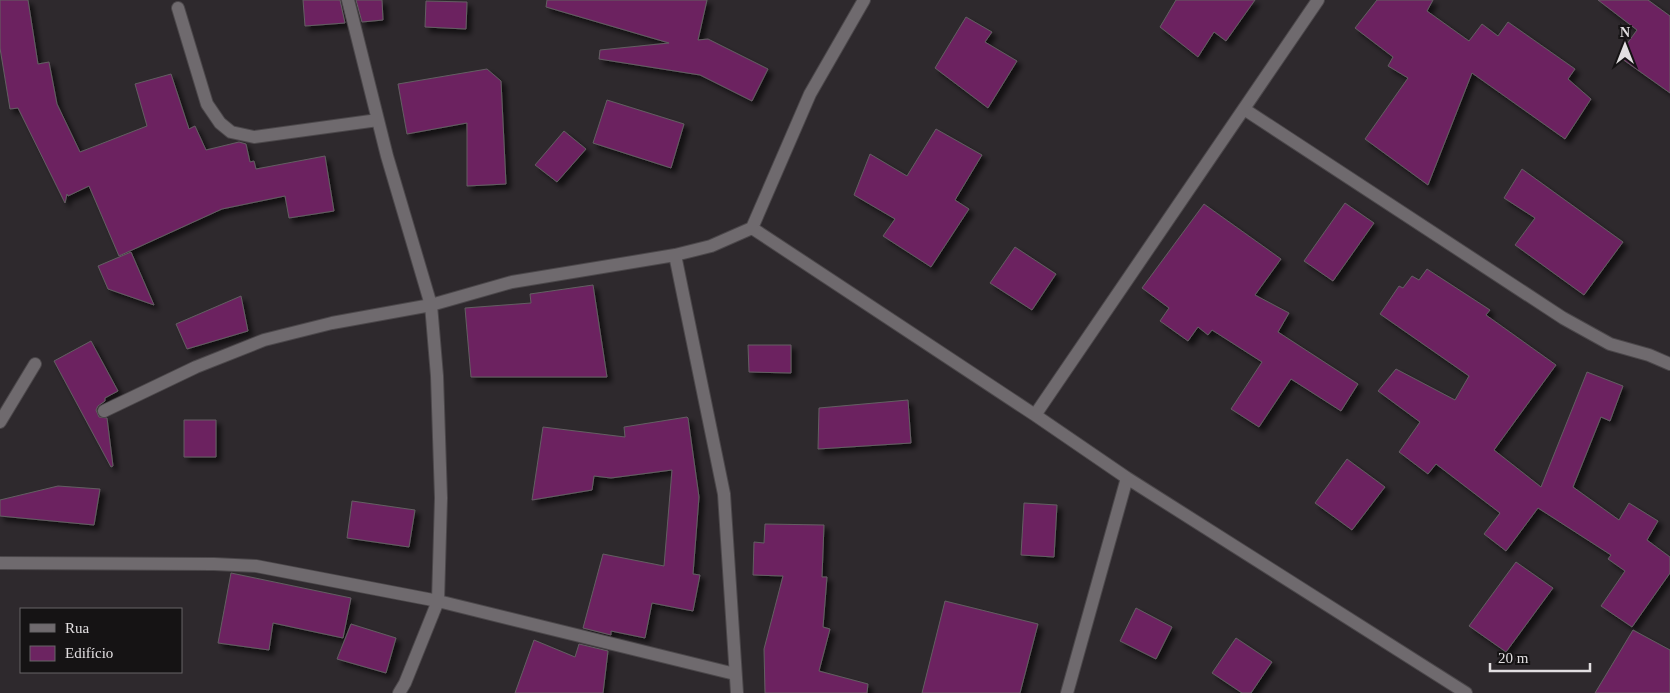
<svg xmlns="http://www.w3.org/2000/svg" width="1670" height="693" viewBox="0 0 1670 693" font-family="Georgia,serif">
  <style>
    .building { fill: #6c2461; stroke: #635e62; filter: url(#shadow) }
    .lines { fill: none; stroke-linecap: round; stroke-linejoin: round }
    .minor-casing { stroke: #4b474a; stroke-width: 14 }
    .minor { stroke: #6f6a6e; stroke-width: 12 }
  </style>
  <defs>
    <filter id="shadow"><feDropShadow dx="4.5" dy="4.5" stdDeviation="2.5" flood-color="#0009"/></filter>
  </defs>
  <rect width="100%" height="100%" fill="#2e292d"/>
  <!-- building -->
  <path class="building" d="M 0,0 L 28,0 L 38,64 L 49,62 L 57,104 L 80,152 L 147,126 L 135,84 L 171,74 L 189,129 L 195,126 L 206,150 L 239,142 L 246,144 L 250,162 L 254,161 L 256,169 L 325,156 L 334,211 L 289,218 L 285,196 L 222,209 L 119,256 L 89,186 L 68,196 L 67,194 L 65,203 L 18,108 L 10,109 L 0,48 Z
    M 303,0 L 340,0 L 345,23 L 305,26 Z
    M 356,0 L 382,0 L 383,20 L 362,22 Z
    M 547,0 L 707,0 L 698,40 L 708,39 L 768,69 L 752,101 L 700,75 L 599,59 L 600,50 L 669,43 L 546,7 Z
    M 1176,0 L 1255,0 L 1226,41 L 1214,32 L 1198,57 L 1160,27 Z
    M 1377,0 L 1433,0 L 1427,11 L 1469,41 L 1482,24 L 1498,36 L 1508,22 L 1575,69 L 1568,79 L 1591,99 L 1565,139 L 1472,73 L 1428,185 L 1365,139 L 1408,78 L 1388,66 L 1393,57 L 1355,28 Z
    M 1598,0 L 1648,0 L 1670,16 L 1670,93 L 1618,56 L 1637,30 Z
    M 426,1 L 467,2 L 466,29 L 425,27 Z
    M 966,17 L 992,32 L 985,42 L 1017,61 L 988,108 L 935,68 Z
    M 487,69 L 501,81 L 506,184 L 467,186 L 467,123 L 407,134 L 398,84 Z
    M 607,100 L 684,124 L 671,168 L 593,143 Z
    M 936,129 L 982,155 L 955,200 L 969,209 L 931,267 L 883,236 L 895,219 L 854,195 L 870,154 L 907,176 Z
    M 564,131 L 586,149 L 557,182 L 535,165 Z
    M 1522,169 L 1623,242 L 1584,295 L 1515,245 L 1535,218 L 1504,198 Z
    M 1345,203 L 1374,223 L 1333,281 L 1304,261 Z
    M 1204,204 L 1281,259 L 1255,295 L 1289,313 L 1278,332 L 1358,384 L 1341,411 L 1291,379 L 1259,427 L 1231,409 L 1262,362 L 1212,330 L 1208,335 L 1198,327 L 1188,341 L 1160,321 L 1169,308 L 1142,288 Z
    M 1015,247 L 1056,274 L 1032,310 L 990,283 Z
    M 131,252 L 154,305 L 108,289 L 98,266 Z
    M 1427,269 L 1490,310 L 1486,315 L 1556,365 L 1494,450 L 1541,487 L 1587,372 L 1623,386 L 1610,421 L 1601,417 L 1573,487 L 1619,520 L 1629,503 L 1658,521 L 1647,540 L 1670,557 L 1670,573 L 1632,627 L 1601,606 L 1625,571 L 1608,559 L 1611,555 L 1538,508 L 1506,551 L 1484,534 L 1500,513 L 1436,464 L 1428,474 L 1399,452 L 1420,422 L 1378,391 L 1396,369 L 1455,400 L 1469,376 L 1380,314 L 1399,286 L 1403,288 L 1412,276 L 1419,280 Z
    M 593,285 L 607,377 L 471,377 L 465,308 L 531,303 L 530,294 Z
    M 241,296 L 248,331 L 187,349 L 176,324 Z
    M 91,341 L 118,391 L 105,398 L 105,401 L 98,406 L 96,410 L 99,417 L 107,418 L 113,466 L 111,467 L 54,361 Z
    M 748,345 L 791,345 L 791,373 L 749,372 Z
    M 908,400 L 911,443 L 818,449 L 819,408 Z
    M 687,417 L 688,418 L 699,497 L 693,574 L 700,575 L 693,611 L 652,603 L 645,638 L 611,631 L 611,635 L 583,628 L 603,554 L 664,566 L 672,470 L 611,478 L 594,476 L 592,490 L 532,500 L 543,427 L 625,437 L 624,427 Z
    M 184,420 L 216,420 L 216,457 L 184,457 Z
    M 1347,459 L 1385,487 L 1352,530 L 1315,503 Z
    M 58,486 L 100,489 L 94,525 L 0,516 L 0,500 Z
    M 352,501 L 415,510 L 409,547 L 347,538 Z
    M 1024,503 L 1057,505 L 1054,557 L 1021,555 Z
    M 765,524 L 824,525 L 822,577 L 827,577 L 823,627 L 830,629 L 819,671 L 868,684 L 867,693 L 765,693 L 764,649 L 783,576 L 753,575 L 754,542 L 764,543 Z
    M 1516,562 L 1553,588 L 1506,652 L 1469,626 Z
    M 231,573 L 351,598 L 343,638 L 273,623 L 269,650 L 218,643 Z
    M 945,601 L 1038,624 L 1020,693 L 922,693 Z
    M 1136,608 L 1172,627 L 1156,659 L 1120,641 Z
    M 351,624 L 396,638 L 386,673 L 337,659 Z
    M 1633,630 L 1670,650 L 1670,693 L 1595,693 Z
    M 1236,638 L 1272,662 L 1251,693 L 1242,693 L 1212,673 Z
    M 534,640 L 575,657 L 579,644 L 608,651 L 603,693 L 515,693 Z"/>
  <g class="lines">
    <defs>
      <path id="minor" d="M 348,0 L 387,156 L 431,305 L 437,376 L 441,498 L 438,601 L 405,683 L 399,693
        M 178,8 L 207,104 L 220,123 L 231,132 L 254,137 L 378,120
        M 1244,109 L 1563,318 L 1610,344 L 1649,355 L 1670,364
        M 752,228 L 1035,415 L 1127,478 L 1466,693
        M 675,255 L 724,494 L 737,693
        M 104,411 L 196,367 L 264,340 L 332,323 L 431,305 L 512,282 L 675,255 L 711,246 L 752,228 L 810,94 L 864,0
        M 1035,415 L 1318,0
        M 0,422 L 35,364
        M 0,563 L 214,564 L 256,566 L 438,601 L 735,674
        M 1067,693 L 1127,478"/>
    </defs>
    <!-- minor casing -->
    <use href="#minor" class="minor-casing"/>
    <!-- minor -->
    <use href="#minor" class="minor"/>
  </g>
  <!-- legend -->
  <rect x="20" y="608" width="162" height="65" fill="#151314" stroke="#676566"/>
  <rect x="30" y="624" width="25" height="8" fill="#6f6a6e" stroke="#676566"/>
  <text x="65" y="633" font-size="15" fill="#e2dfe1">Rua</text>
  <rect x="30" y="646" width="25" height="15" fill="#6c2461" stroke="#676566"/>
  <text x="65" y="658" font-size="15" fill="#e2dfe1">Edifício</text>
  <!-- north arrow -->
  <g transform="translate(1625 45)" stroke="#151314" stroke-width="4" paint-order="stroke">
  <path d="M0-4L9 19L0 12L-9 19Z" fill="#e2dfe1"/>
  <text y="-8" font-size="14" font-weight="bold" text-anchor="middle" fill="#e2dfe1">N</text>
  </g>
  <!-- scale -->
  <path d="M1490 663v8h100v-8" fill="none" stroke="#e2dfe1" stroke-width="2.5"/>
  <text x="1498" y="663" font-size="15" fill="#e2dfe1" stroke="#151314" stroke-width="4" paint-order="stroke">20 m</text>
</svg>
